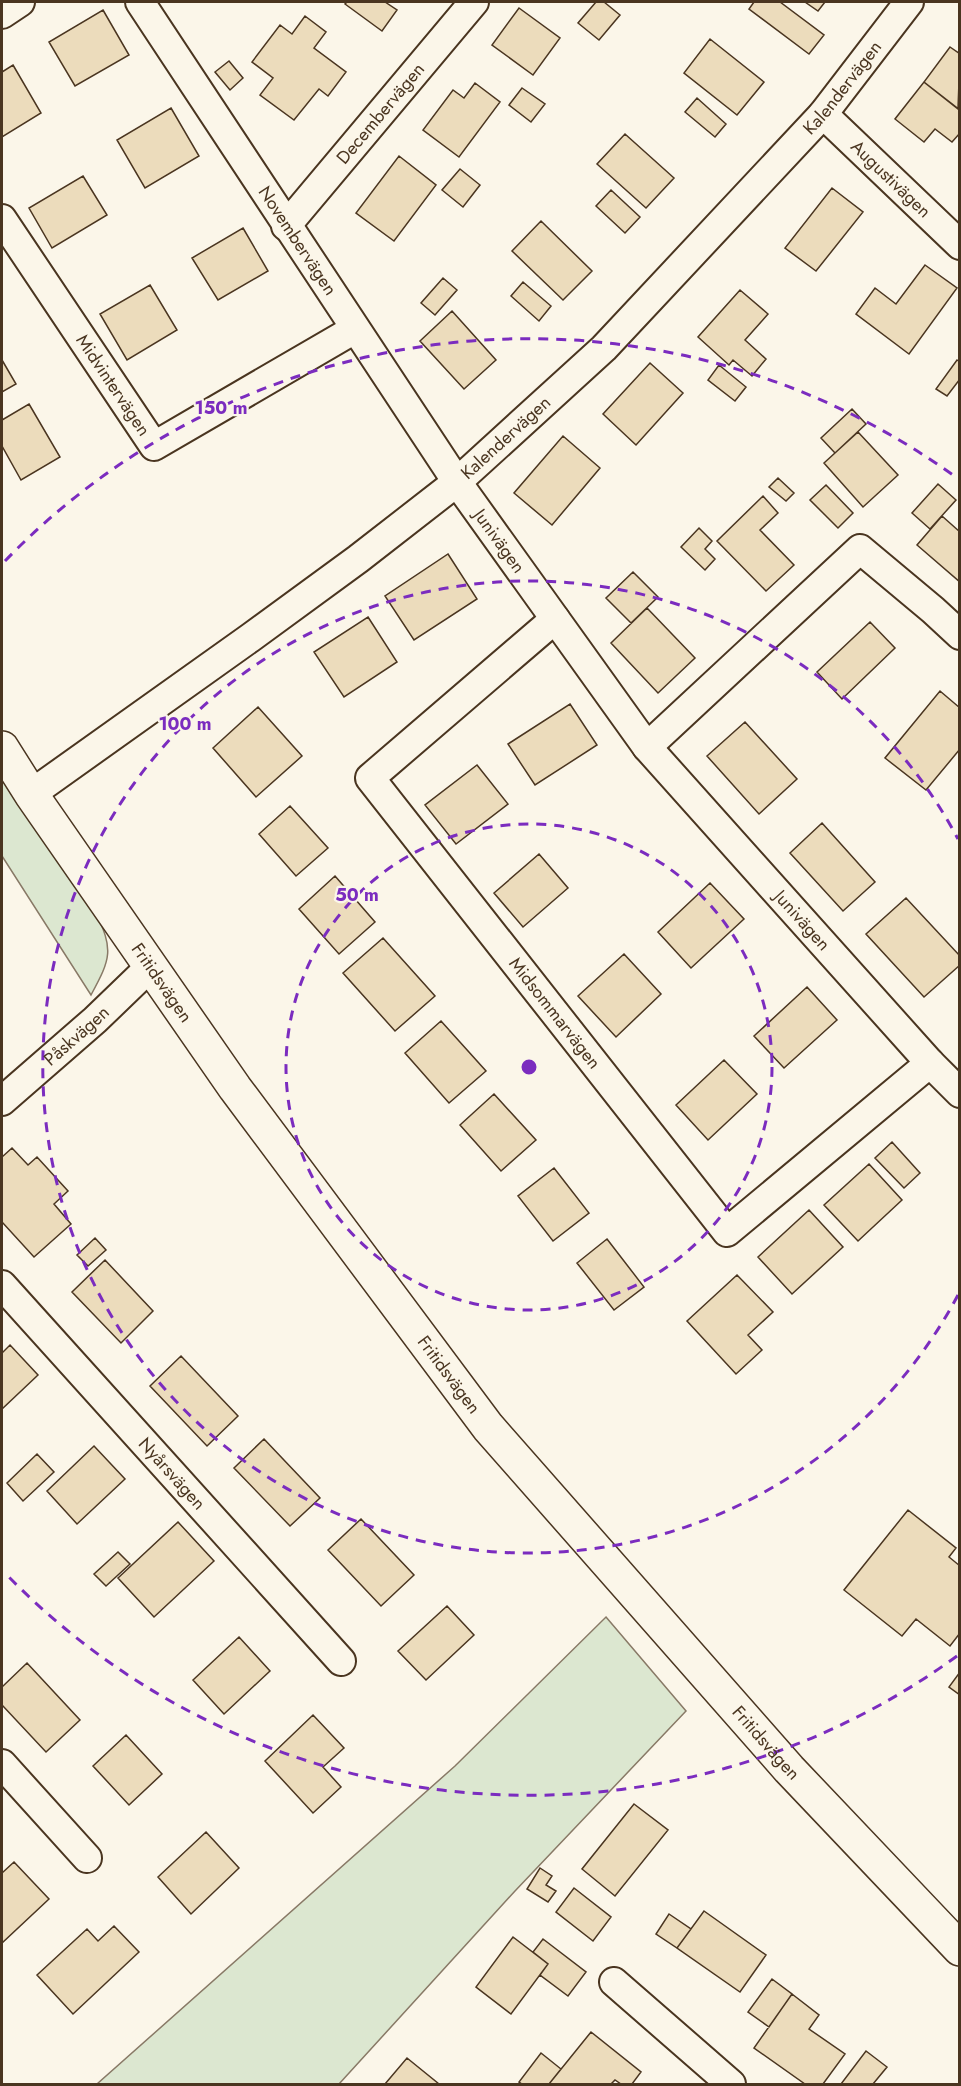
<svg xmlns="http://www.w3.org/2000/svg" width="961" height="2086" viewBox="0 0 961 2086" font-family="Jost,sans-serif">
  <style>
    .green { fill: #dce7d0; stroke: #887966; stroke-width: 1.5 }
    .building { fill: #ecdcbc; stroke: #4a3520; stroke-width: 1.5 }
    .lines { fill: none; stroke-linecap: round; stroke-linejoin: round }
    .minor-casing { stroke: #4a3520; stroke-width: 32 }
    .tertiary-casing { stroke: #4a3520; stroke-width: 36 }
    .minor { stroke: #fbf6e9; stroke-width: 28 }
    .tertiary { stroke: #fbf6e9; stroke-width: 33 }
    .ring { fill: none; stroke: #7b2cbf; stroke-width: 3; stroke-dasharray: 10 8 }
    .labels { text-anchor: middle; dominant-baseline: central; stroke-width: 4.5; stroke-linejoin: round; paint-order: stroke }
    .street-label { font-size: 18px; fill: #4a3520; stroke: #fbf6e9 }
    .centre { fill: #7b2cbf; stroke: #fbf6e9; stroke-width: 3 }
    .ring-label { font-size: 18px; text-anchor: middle; font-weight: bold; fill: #7b2cbf; stroke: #fbf6e9; stroke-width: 4.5; stroke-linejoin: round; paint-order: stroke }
  </style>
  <rect width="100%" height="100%" fill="#fbf6e9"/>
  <!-- green -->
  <path class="green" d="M 2,776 L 95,911 C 114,950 111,958 91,995 L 2,856 Z
    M 606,1617 L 686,1711 L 515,1891 L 339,2084 L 97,2084 L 455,1766 Z"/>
  <!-- building -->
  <path class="building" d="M 347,2 L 385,2 L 397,10 L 382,31 L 345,4 Z
    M 596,2 L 604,2 L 620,15 L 599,40 L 578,23 Z
    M 754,2 L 780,2 L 824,35 L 809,54 L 749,9 Z
    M 805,2 L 825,2 L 818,11 Z
    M 519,8 L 560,38 L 533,75 L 492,45 Z
    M 103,10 L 129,55 L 75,86 L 49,42 Z
    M 305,16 L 326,32 L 314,48 L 346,72 L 328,96 L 319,89 L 294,120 L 260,95 L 273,78 L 252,62 L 280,25 L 292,34 Z
    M 710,39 L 764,82 L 737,115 L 684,73 Z
    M 950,47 L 960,54 L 958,109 L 924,82 Z
    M 229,61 L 243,78 L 230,90 L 215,72 Z
    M 13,65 L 41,113 L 2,137 L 2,72 Z
    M 924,82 L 960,110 L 960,133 L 952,142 L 935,129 L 924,142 L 895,119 Z
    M 475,83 L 500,102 L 459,157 L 423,130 L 453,90 L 464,98 Z
    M 522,88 L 545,104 L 531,122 L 509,105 Z
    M 697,98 L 726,124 L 715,137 L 685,112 Z
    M 171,108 L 199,156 L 145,188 L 117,140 Z
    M 625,134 L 674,178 L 646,208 L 597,164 Z
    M 399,156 L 436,185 L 394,241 L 356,213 Z
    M 460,169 L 480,185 L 463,207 L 442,190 Z
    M 83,176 L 107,215 L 52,248 L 29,208 Z
    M 832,188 L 863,212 L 816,271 L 785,248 Z
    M 611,190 L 640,217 L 625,233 L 596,206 Z
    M 541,221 L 592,271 L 563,300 L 512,251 Z
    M 243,228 L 268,271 L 218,300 L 192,258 Z
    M 925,265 L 957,288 L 909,354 L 856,314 L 875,288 L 896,304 Z
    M 443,278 L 457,290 L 435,315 L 421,303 Z
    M 523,282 L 551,306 L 539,321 L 511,296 Z
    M 150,285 L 177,330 L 127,360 L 100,314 Z
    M 740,290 L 768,314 L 745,340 L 766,359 L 752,376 L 733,360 L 729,365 L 698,337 Z
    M 452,311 L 496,360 L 464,389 L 420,341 Z
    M 2,360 L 16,384 L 2,392 Z
    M 957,360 L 960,362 L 960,379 L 947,396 L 936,389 Z
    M 650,363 L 683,393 L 636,445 L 603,414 Z
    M 719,365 L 746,387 L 735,401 L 708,380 Z
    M 29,404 L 60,457 L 21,480 L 2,446 L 2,420 Z
    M 852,409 L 866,424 L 835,453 L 821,438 Z
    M 858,432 L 898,475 L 863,507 L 824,463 Z
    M 563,436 L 600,468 L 552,525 L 514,493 Z
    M 778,478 L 794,493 L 786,501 L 769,487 Z
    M 938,484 L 956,500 L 930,529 L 912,513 Z
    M 826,485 L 853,513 L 838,528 L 810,500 Z
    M 763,496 L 778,513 L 760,530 L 794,565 L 766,591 L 717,541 Z
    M 942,516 L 960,532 L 960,582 L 917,545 Z
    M 699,528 L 712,541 L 705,549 L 715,559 L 705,570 L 681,547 Z
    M 448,554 L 477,599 L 414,640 L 385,596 Z
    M 633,572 L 658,597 L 631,623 L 606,598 Z
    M 647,608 L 695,658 L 658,693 L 611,643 Z
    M 368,617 L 397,662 L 344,697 L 314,652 Z
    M 870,622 L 895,648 L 842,699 L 817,672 Z
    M 940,691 L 960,708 L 960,749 L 926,790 L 885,758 Z
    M 570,704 L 597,745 L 535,785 L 508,744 Z
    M 258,707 L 302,756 L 256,797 L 213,748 Z
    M 745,722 L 797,779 L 759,814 L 707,756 Z
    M 477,765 L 508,804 L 456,844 L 425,805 Z
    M 290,806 L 328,848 L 296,876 L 259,834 Z
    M 822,823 L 875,882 L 843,911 L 790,853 Z
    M 539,854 L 568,888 L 523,927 L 494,893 Z
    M 335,876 L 375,922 L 339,954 L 299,909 Z
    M 710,883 L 744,919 L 691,968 L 658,932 Z
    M 906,898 L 960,956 L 960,965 L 924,997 L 866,934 Z
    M 383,938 L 435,996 L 395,1031 L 343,973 Z
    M 624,954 L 661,994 L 616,1037 L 578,996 Z
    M 807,987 L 837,1020 L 784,1068 L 754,1036 Z
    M 441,1021 L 486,1071 L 449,1103 L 405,1053 Z
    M 724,1060 L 757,1094 L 708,1140 L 676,1105 Z
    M 494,1094 L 536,1140 L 501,1171 L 460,1125 Z
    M 892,1142 L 920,1173 L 904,1188 L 875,1158 Z
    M 12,1148 L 28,1165 L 37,1157 L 68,1191 L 54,1204 L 71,1224 L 34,1257 L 2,1222 L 2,1157 Z
    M 869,1164 L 902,1200 L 858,1241 L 824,1205 Z
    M 554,1168 L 589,1213 L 553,1241 L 518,1196 Z
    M 809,1210 L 843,1247 L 792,1294 L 758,1257 Z
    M 95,1238 L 106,1250 L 88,1266 L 77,1255 Z
    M 607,1239 L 644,1287 L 614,1310 L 577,1263 Z
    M 105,1260 L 153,1311 L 121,1343 L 72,1292 Z
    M 737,1275 L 773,1312 L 748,1335 L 762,1350 L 736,1374 L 687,1321 Z
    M 10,1345 L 38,1375 L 2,1409 L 2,1353 Z
    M 181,1356 L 238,1416 L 207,1446 L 150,1386 Z
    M 264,1439 L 320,1498 L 290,1526 L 234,1468 Z
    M 94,1446 L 125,1479 L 77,1524 L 47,1491 Z
    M 37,1454 L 54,1472 L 23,1501 L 7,1483 Z
    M 908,1510 L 956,1548 L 949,1557 L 960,1566 L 960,1633 L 950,1646 L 916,1619 L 902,1636 L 844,1590 Z
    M 361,1519 L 414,1575 L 381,1606 L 328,1550 Z
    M 178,1522 L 214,1561 L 154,1617 L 118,1578 Z
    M 118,1552 L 130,1564 L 106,1586 L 94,1574 Z
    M 447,1606 L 474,1635 L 426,1680 L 398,1651 Z
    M 239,1637 L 270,1671 L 224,1714 L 193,1680 Z
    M 27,1663 L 80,1720 L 46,1752 L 2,1705 L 2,1687 Z
    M 960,1672 L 960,1695 L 949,1687 Z
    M 313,1715 L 344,1748 L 323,1767 L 341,1787 L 313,1813 L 265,1761 Z
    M 126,1735 L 162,1774 L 129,1805 L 93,1766 Z
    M 634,1804 L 668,1830 L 615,1896 L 582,1869 Z
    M 206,1832 L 239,1868 L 191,1914 L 158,1877 Z
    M 14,1862 L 49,1899 L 2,1943 L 2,1873 Z
    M 540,1868 L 552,1876 L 546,1885 L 556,1891 L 548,1902 L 527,1889 Z
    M 574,1888 L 611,1917 L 593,1941 L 556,1912 Z
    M 704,1911 L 766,1955 L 740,1992 L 677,1948 Z
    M 669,1914 L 691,1929 L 677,1948 L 656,1934 Z
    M 114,1926 L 139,1952 L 73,2014 L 37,1975 L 87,1929 L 98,1941 Z
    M 513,1937 L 548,1964 L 511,2014 L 476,1987 Z
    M 543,1939 L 586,1972 L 568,1996 L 540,1975 L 548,1964 L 533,1952 Z
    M 772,1979 L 792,1994 L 769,2027 L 748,2012 Z
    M 792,1994 L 819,2015 L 809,2029 L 845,2054 L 823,2084 L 805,2084 L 754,2048 Z
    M 591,2032 L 641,2072 L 632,2084 L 621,2084 L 615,2080 L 611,2084 L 549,2084 Z
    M 866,2051 L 887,2067 L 873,2084 L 841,2084 Z
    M 541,2053 L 561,2069 L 549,2084 L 522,2084 L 519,2082 Z
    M 407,2058 L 439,2084 L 385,2084 Z"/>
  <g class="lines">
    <defs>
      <g id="minor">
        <path id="s1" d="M 140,2 L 457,482 L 647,747 L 930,1063 L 960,1093"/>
        <path d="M 2,14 L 20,2"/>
        <path id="s2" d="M 823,114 L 960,245"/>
        <path id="s3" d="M 2,219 L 154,446 L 355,329"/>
        <path id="s4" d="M 286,226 L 474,2"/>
        <path id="s5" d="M 555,619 L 370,778 L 727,1232 L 930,1063"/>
        <path d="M 647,747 L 860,549 L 933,610 L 960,635"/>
        <path id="s6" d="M 31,794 L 250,638 L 358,559 L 457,482 L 604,348 L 823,114 L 909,2"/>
        <path id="s7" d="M 2,1101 L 95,1020 L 150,967"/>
        <path id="s8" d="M 2,1285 L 341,1661"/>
        <path d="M 2,1764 L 87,1858"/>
        <path d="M 614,1982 L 731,2084"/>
      </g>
      <g id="tertiary">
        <path id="s9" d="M 2,748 L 31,794 L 235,1088 L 488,1427 L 789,1769 L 960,1949"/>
      </g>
    </defs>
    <!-- minor casing -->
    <use href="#minor" class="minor-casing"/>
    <!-- tertiary casing -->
    <use href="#tertiary" class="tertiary-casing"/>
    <!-- minor -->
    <use href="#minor" class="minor"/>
    <!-- tertiary -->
    <use href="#tertiary" class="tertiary"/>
  </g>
  <!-- distance rings -->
  <g class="ring">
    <circle cx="529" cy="1067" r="243"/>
    <path d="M958 1295A486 486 0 1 1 958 839"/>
    <path d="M957 1656A728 728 0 0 1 5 1573M5 561A728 728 0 0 1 957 478"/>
  </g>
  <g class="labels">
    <!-- street labels -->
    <g class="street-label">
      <text stroke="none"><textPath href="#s6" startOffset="1080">Kalendervägen</textPath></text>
      <text stroke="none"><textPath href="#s4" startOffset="147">Decembervägen</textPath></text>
      <text stroke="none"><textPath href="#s2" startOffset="94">Augustivägen</textPath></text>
      <text stroke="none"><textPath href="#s1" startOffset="286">Novembervägen</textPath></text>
      <text stroke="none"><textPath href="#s3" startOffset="200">Midvintervägen</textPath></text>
      <text stroke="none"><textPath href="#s6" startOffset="594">Kalendervägen</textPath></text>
      <text stroke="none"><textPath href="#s1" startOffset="648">Junivägen</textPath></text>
      <text stroke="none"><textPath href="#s1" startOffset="1134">Junivägen</textPath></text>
      <text stroke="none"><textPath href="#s9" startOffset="284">Fritidsvägen</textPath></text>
      <text stroke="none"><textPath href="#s5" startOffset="543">Midsommarvägen</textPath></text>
      <text stroke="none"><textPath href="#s7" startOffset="99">Påskvägen</textPath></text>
      <text stroke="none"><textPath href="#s9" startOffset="770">Fritidsvägen</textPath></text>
      <text stroke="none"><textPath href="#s8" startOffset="254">Nyårsvägen</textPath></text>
      <text stroke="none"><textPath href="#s9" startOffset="1256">Fritidsvägen</textPath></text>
    </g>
  </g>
  <circle cx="529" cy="1067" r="9" class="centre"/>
  <g class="ring-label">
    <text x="221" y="414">150 m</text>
    <text x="185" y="730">100 m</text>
    <text x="357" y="901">50 m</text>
  </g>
  <!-- border -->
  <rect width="961" height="2086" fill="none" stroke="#4a3520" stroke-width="6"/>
</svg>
